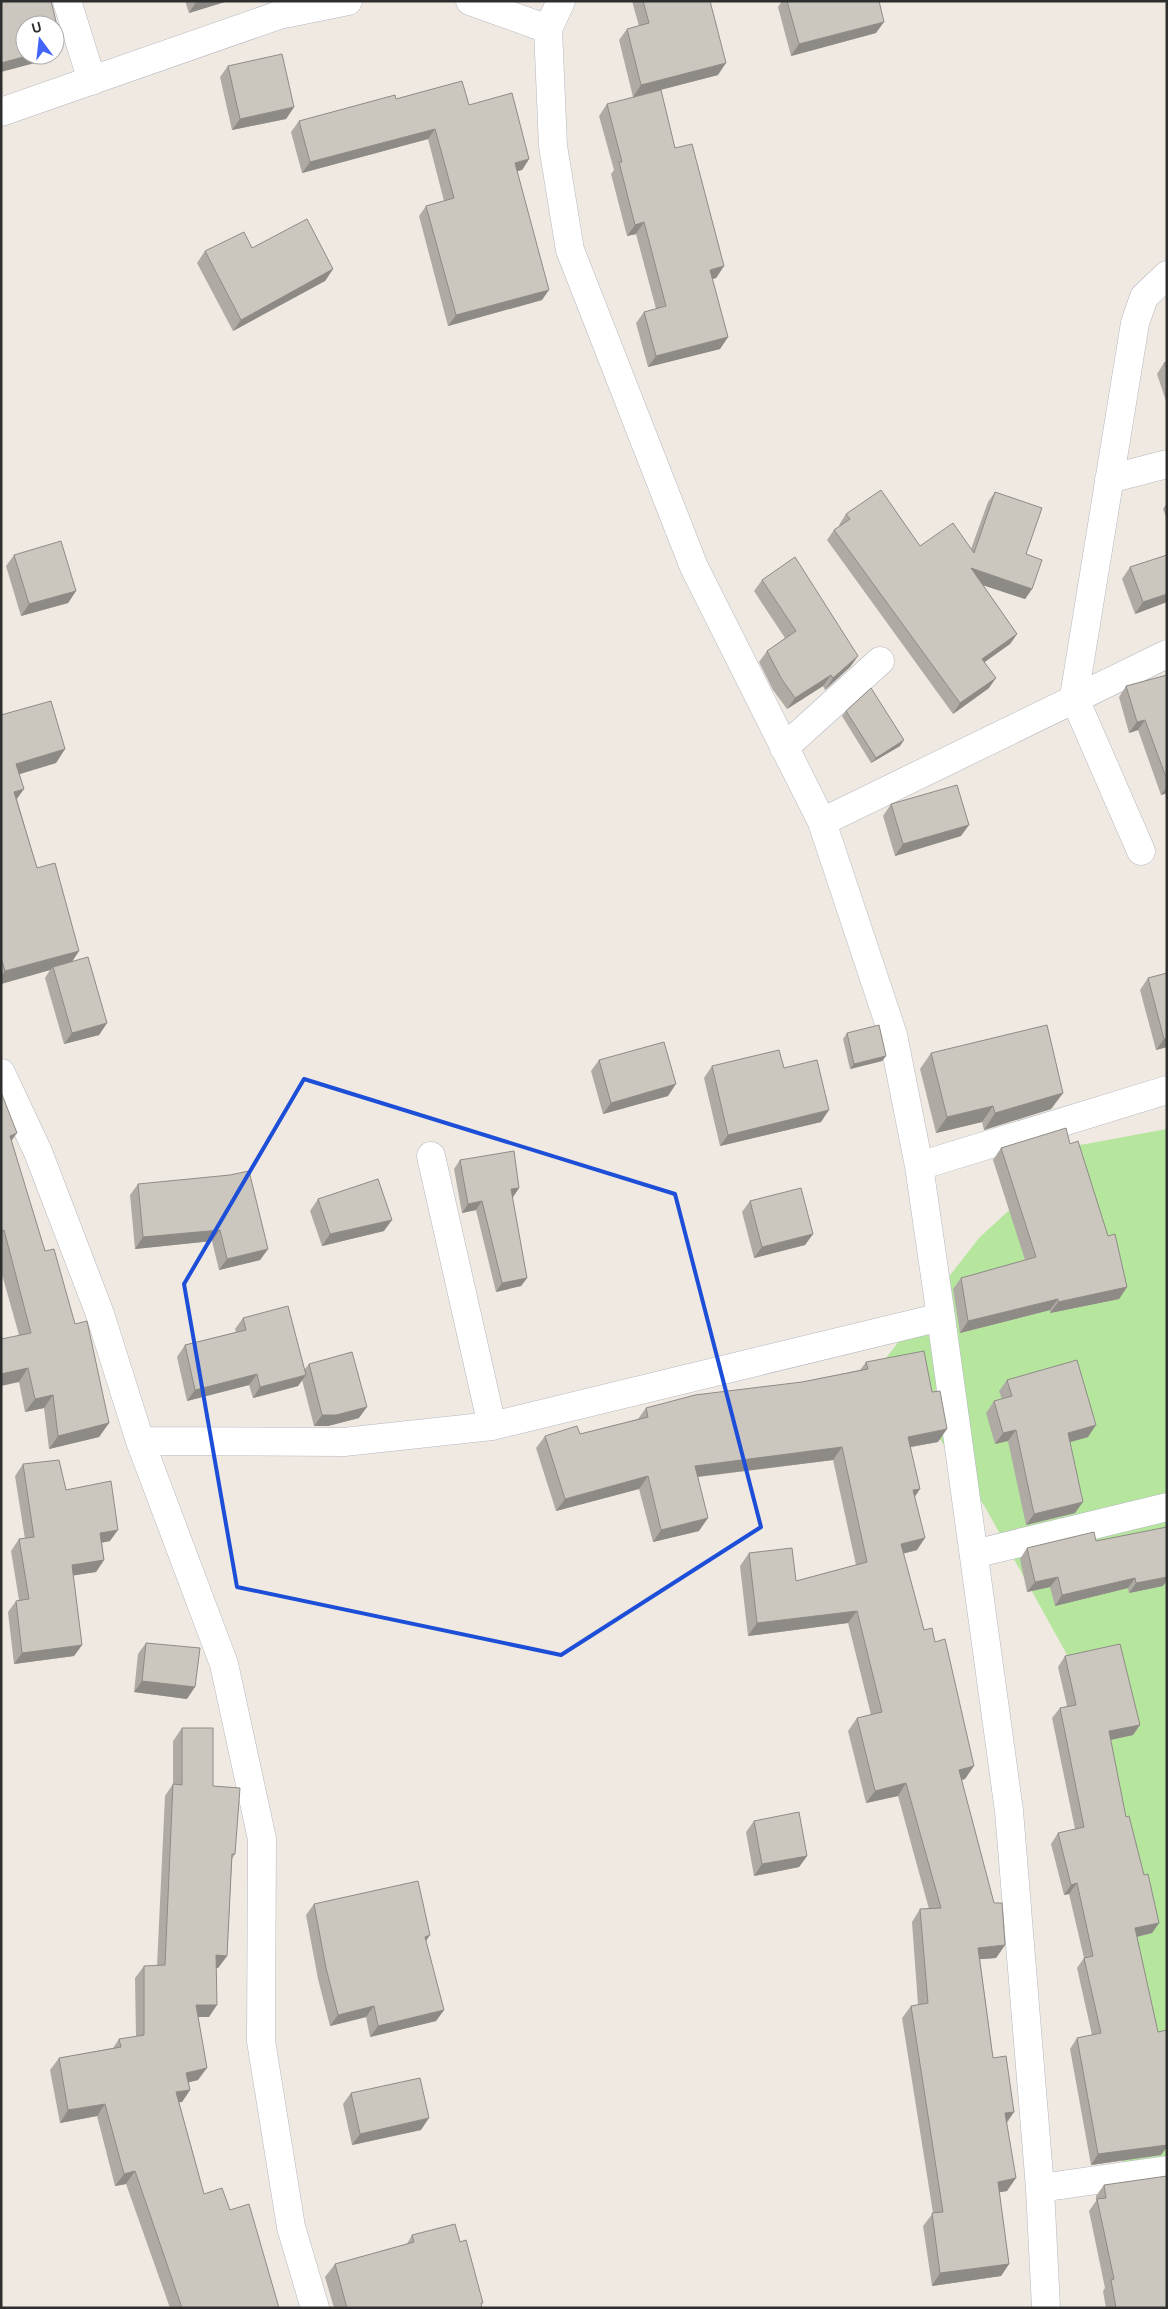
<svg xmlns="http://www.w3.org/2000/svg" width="1168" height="2309" viewBox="0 0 1168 2309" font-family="'DM Sans',sans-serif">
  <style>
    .green { fill: #b6e59e }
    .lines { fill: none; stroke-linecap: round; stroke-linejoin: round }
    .street-casing { stroke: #b4b7c1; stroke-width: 29 }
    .street { stroke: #fff; stroke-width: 28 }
    .wall { fill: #afaba4 }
    .shaded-wall { fill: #8e8b86 }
    .building { fill: #cbc7bf; stroke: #8e8b86 }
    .marked { fill: none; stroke: #1d4ed8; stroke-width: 4; stroke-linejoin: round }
  </style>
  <rect width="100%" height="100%" fill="#efe9e1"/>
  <!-- green -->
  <path class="green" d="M 1167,1129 L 1167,2308 L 1122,2210 L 1125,1917 L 1070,1660 L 985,1507 L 886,1358 L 979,1238 L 1080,1145 Z"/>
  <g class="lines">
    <defs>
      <path id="street" d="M 67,1 L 92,81
        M 470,1 L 548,29
        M 561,1 L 548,29 L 553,146 L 570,250 L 694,567 L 822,822 L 893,1035 L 919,1166 L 941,1317 L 1009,1811 L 1040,2188 L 1046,2308
        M 1,112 L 279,15 L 348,1
        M 1109,479 L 1167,464
        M 784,748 L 880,661
        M 822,822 L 1167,654
        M 1141,851 L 1074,697 L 1135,323 L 1144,297 L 1167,275
        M 1,1073 L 38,1152 L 100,1314 L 140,1441 L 224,1664 L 262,1839 L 261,2041 L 291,2227 L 315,2308
        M 431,1156 L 492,1426
        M 919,1166 L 1167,1090
        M 140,1441 L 344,1442 L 492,1426 L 941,1317
        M 974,1554 L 1167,1507
        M 1040,2188 L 1167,2170"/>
    </defs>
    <!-- street casing -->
    <use href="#street" class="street-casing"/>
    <!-- street -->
    <use href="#street" class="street"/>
  </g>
  <!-- wall -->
  <path class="wall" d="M 185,1 L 228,1 L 189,13 Z
    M 632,1 L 710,1 L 718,75 L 633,97 L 619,40 L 627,29 L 639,26 Z
    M 782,1 L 879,1 L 876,33 L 791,56 L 778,7 Z
    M 228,66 L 294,107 L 286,119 L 232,130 L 220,77 Z
    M 396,99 L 469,105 L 529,159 L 522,170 L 517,171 L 542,300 L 448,326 L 419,216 L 426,206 L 444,201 L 428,139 L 302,173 L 291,132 L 299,121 Z
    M 607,104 L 675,148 L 724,266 L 716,278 L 712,279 L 728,337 L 720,349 L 648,367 L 636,323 L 644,312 L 656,309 L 636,234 L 627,236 L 611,174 L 614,170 L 599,116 Z
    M 205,251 L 333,269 L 325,281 L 233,331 L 197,263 Z
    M 1167,362 L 1167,404 L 1157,374 L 1164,363 Z
    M 995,492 L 1026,554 L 1032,589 L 1025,599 L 983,585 L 1017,634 L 1010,644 L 984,662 L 989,688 L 953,714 L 827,540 L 834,530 L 840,526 L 839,525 L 846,514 L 920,546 L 971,549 L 988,502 Z
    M 1167,503 L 1167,520 L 1163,509 Z
    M 14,555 L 76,591 L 68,603 L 21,616 L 6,566 Z
    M 1130,567 L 1167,602 L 1135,614 L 1122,579 Z
    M 762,580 L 858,656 L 850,667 L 825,690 L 823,686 L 787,709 L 773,690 L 759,662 L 767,651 L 785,638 L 754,591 Z
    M 1167,675 L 1167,793 L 1161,795 L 1138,730 L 1129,733 L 1119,697 L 1126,686 Z
    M 846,711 L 900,746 L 871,763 L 842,716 Z
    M 1,715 L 65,749 L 56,763 L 19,774 L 17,799 L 37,868 L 72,961 L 107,1023 L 99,1035 L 64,1044 L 45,978 L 50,970 L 1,984 Z
    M 891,804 L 961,836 L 895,856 L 883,816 Z
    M 1167,973 L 1167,1047 L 1156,1050 L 1140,990 L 1148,978 Z
    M 847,1033 L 886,1056 L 882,1061 L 850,1069 L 843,1039 Z
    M 931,1053 L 1063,1093 L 1051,1109 L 984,1130 L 982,1122 L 936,1133 L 920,1069 Z
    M 599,1060 L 668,1096 L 603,1114 L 591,1071 Z
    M 712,1066 L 784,1068 L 821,1122 L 720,1146 L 704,1078 Z
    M 1,1092 L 11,1141 L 45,1251 L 75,1324 L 109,1423 L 99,1437 L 49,1449 L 44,1408 L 25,1412 L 19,1382 L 19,1335 L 1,1271 Z
    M 1070,1144 L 1108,1236 L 1127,1287 L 1119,1299 L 1050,1313 L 1050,1310 L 960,1333 L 953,1289 L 961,1278 L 1025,1260 L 993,1160 L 1001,1148 Z
    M 460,1160 L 519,1188 L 513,1197 L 512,1197 L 527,1278 L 521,1286 L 496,1292 L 476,1210 L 462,1213 L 454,1169 Z
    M 138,1184 L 268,1249 L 260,1260 L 219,1270 L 212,1241 L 135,1249 L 130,1195 Z
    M 318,1199 L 384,1231 L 322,1246 L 310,1211 Z
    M 750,1201 L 813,1234 L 805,1245 L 754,1258 L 742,1212 Z
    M 243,1318 L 304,1370 L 309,1364 L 359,1418 L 328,1426 L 314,1426 L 302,1380 L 298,1386 L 253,1398 L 249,1385 L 187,1401 L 177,1357 L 185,1345 L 236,1332 L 235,1329 Z
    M 866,1362 L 938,1442 L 911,1447 L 915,1496 L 917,1550 L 903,1554 L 965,1779 L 961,1780 L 1005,1945 L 996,1958 L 980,1959 L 993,2058 L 1014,2112 L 1007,2123 L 1007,2191 L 999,2192 L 1009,2264 L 1001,2276 L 932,2286 L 923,2226 L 933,2213 L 902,2018 L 911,2006 L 918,2005 L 912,1922 L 920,1909 L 929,1909 L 898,1796 L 866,1803 L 848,1731 L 857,1718 L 871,1715 L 848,1623 L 748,1636 L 740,1566 L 749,1553 L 796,1581 L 856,1565 L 833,1460 L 698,1477 L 699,1531 L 653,1542 L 639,1489 L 556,1511 L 536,1448 L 545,1436 L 580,1434 L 638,1419 L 646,1408 L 802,1382 L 860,1370 Z
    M 1007,1380 L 1088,1437 L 1070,1442 L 1075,1513 L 1026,1525 L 1008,1441 L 995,1444 L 986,1413 L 994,1401 L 1002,1399 L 999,1391 Z
    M 23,1464 L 66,1490 L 110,1541 L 102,1543 L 104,1560 L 96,1572 L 73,1575 L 82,1645 L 74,1656 L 14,1664 L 8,1612 L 16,1601 L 19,1600 L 11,1551 L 19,1539 L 25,1539 L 15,1476 Z
    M 1096,1541 L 1163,1586 L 1129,1593 L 1128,1588 L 1055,1606 L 1050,1587 L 1027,1592 L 1020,1559 L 1027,1548 Z
    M 146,1643 L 187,1699 L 134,1692 L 138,1654 Z
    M 1065,1656 L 1133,1735 L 1110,1740 L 1126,1817 L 1144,1875 L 1159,1923 L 1152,1933 L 1137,1937 L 1161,2155 L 1091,2165 L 1070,2049 L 1077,2038 L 1092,2035 L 1077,1968 L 1084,1958 L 1069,1894 L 1064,1895 L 1051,1844 L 1058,1833 L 1075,1829 L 1052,1718 L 1060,1708 L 1067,1706 L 1058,1667 Z
    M 182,1728 L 213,1786 L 235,1854 L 232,1859 L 227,1956 L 218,1968 L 216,1968 L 209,2017 L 198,2017 L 198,2080 L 189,2082 L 190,2090 L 182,2102 L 179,2102 L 204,2194 L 230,2210 L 279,2308 L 170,2308 L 126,2184 L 115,2186 L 97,2116 L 60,2123 L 50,2070 L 59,2058 L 113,2048 L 119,2039 L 136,2037 L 135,1978 L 144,1966 L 157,1966 L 165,1796 L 173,1784 L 173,1741 Z
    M 754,1821 L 807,1856 L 799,1867 L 754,1876 L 746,1832 Z
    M 314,1904 L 444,2010 L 436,2021 L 370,2037 L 366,2017 L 330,2026 L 318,1979 L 306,1915 Z
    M 351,2093 L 421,2130 L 352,2145 L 343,2104 Z
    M 1104,2185 L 1167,2308 L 1106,2308 L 1103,2291 L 1105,2288 L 1089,2211 L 1096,2201 L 1096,2196 Z
    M 412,2235 L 460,2242 L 482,2308 L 334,2308 L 325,2277 L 335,2264 L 407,2244 Z"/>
  <!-- shaded-wall -->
  <path class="shaded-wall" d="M 200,1 L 228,1 L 189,13 L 196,2 Z
    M 884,22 L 876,33 L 791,56 L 799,44 Z
    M 62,46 L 54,58 L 1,72 L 1,63 L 30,55 L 55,55 L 55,48 Z
    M 726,63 L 718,75 L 633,97 L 641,85 Z
    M 294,107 L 286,119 L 232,130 L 240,119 Z
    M 435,129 L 428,139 L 302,173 L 310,162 Z
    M 529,159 L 522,170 L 508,173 L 515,163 Z
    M 644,222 L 636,234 L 627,236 L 635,225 Z
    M 724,266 L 716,278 L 702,282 L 710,270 Z
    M 333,269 L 325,281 L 233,331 L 241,320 Z
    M 549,290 L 542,300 L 448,326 L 456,315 Z
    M 728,337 L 720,349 L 648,367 L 656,356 Z
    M 971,568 L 1032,589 L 1025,599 L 964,579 Z
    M 76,591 L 68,603 L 21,616 L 29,604 Z
    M 1167,594 L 1167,602 L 1135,614 L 1143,602 Z
    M 1017,634 L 1010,644 L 975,669 L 982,659 Z
    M 858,656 L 850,667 L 825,690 L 833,678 Z
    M 831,675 L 823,686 L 787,709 L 795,698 Z
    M 996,678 L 989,688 L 953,714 L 960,703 Z
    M 1145,720 L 1138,730 L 1129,733 L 1137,722 Z
    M 904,740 L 900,746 L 871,763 L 876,758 Z
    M 65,749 L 56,763 L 7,778 L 16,764 Z
    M 1167,787 L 1167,793 L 1161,795 Z
    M 24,789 L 14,803 L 14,792 Z
    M 969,825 L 961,836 L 895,856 L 903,844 Z
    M 79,951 L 70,965 L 53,967 L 50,970 L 1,984 L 1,977 L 5,971 Z
    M 107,1023 L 99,1035 L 64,1044 L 72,1033 Z
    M 1167,1038 L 1167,1047 L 1156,1050 L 1164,1039 Z
    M 886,1056 L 882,1061 L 850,1069 L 854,1064 Z
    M 676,1084 L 668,1096 L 603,1114 L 611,1103 Z
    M 1063,1093 L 1051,1109 L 984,1130 L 995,1113 Z
    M 993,1106 L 982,1122 L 936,1133 L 947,1117 Z
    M 829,1110 L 821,1122 L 720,1146 L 728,1135 Z
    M 17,1133 L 7,1147 L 10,1136 Z
    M 519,1188 L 513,1197 L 504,1198 L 511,1189 Z
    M 482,1201 L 476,1210 L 462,1213 L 468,1204 Z
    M 392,1220 L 384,1231 L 322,1246 L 330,1234 Z
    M 220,1230 L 212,1241 L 135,1249 L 143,1237 Z
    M 813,1234 L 805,1245 L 754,1258 L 762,1247 Z
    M 268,1249 L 260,1260 L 219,1270 L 227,1259 Z
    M 527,1278 L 521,1286 L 496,1292 L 502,1283 Z
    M 1127,1287 L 1119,1299 L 1050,1313 L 1058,1302 Z
    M 1058,1299 L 1050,1310 L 960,1333 L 968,1321 Z
    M 28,1368 L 19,1382 L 1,1386 L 1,1374 Z
    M 257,1374 L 249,1385 L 187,1401 L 195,1390 Z
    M 306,1375 L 298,1386 L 253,1398 L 260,1387 Z
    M 53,1395 L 44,1408 L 25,1412 L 35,1399 Z
    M 367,1407 L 359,1418 L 328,1426 L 314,1426 L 322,1415 Z
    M 109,1423 L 99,1437 L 49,1449 L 58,1436 Z
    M 1096,1425 L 1088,1437 L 1060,1445 L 1068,1433 Z
    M 947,1429 L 938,1442 L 899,1449 L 908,1437 Z
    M 1016,1430 L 1008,1441 L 995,1444 L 1003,1433 Z
    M 842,1447 L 833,1460 L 687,1478 L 695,1466 Z
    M 648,1476 L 639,1489 L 556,1511 L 565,1499 Z
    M 920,1489 L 912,1501 L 913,1490 Z
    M 1083,1502 L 1075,1513 L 1026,1525 L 1034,1514 Z
    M 708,1518 L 699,1531 L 653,1542 L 661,1530 Z
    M 118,1530 L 110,1541 L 92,1544 L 100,1533 Z
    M 925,1538 L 917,1550 L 892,1556 L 901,1544 Z
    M 104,1560 L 96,1572 L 64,1577 L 72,1565 Z
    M 1058,1577 L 1050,1587 L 1027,1592 L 1035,1582 Z
    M 1167,1577 L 1167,1581 L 1163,1586 L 1129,1593 L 1136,1583 Z
    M 1135,1578 L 1128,1588 L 1055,1606 L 1062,1595 Z
    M 857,1611 L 848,1623 L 748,1636 L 757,1623 Z
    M 82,1645 L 74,1656 L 14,1664 L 22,1653 Z
    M 142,1681 L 195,1687 L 187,1699 L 134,1692 Z
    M 1140,1725 L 1133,1735 L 1101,1742 L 1109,1731 Z
    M 974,1766 L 965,1779 L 950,1783 L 959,1770 Z
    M 906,1783 L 898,1796 L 866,1803 L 875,1791 Z
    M 807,1856 L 799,1867 L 754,1876 L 762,1864 Z
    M 1077,1883 L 1069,1894 L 1064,1895 L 1071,1885 Z
    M 1159,1923 L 1152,1933 L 1127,1939 L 1135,1928 Z
    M 430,1935 L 422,1947 L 425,1937 Z
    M 1005,1945 L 996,1958 L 969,1960 L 978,1948 Z
    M 216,1955 L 227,1956 L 218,1968 L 207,1968 Z
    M 196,2005 L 217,2005 L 209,2017 L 188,2017 Z
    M 374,2006 L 366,2017 L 330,2026 L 338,2015 Z
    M 444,2010 L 436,2021 L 370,2037 L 378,2026 Z
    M 207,2068 L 198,2080 L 178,2085 L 186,2073 Z
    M 190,2090 L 182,2102 L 168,2104 L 176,2092 Z
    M 105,2104 L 97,2116 L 60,2123 L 68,2110 Z
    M 1014,2112 L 1005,2124 L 1005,2113 Z
    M 429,2118 L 421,2130 L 352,2145 L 360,2134 Z
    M 1167,2137 L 1167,2147 L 1161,2155 L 1091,2165 L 1098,2154 Z
    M 135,2171 L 126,2184 L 115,2186 L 124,2174 Z
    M 1016,2178 L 1007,2191 L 989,2194 L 998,2182 Z
    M 1009,2264 L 1001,2276 L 932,2286 L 940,2273 Z"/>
  <!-- building -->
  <path class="building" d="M 1,1 L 51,1 L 62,46 L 55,48 L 55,25 L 25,25 L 25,55 L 30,55 L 1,63 Z
    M 643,1 L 710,1 L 726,63 L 641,85 L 627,29 L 649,23 Z
    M 787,1 L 879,1 L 884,22 L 799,44 Z
    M 282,54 L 294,107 L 240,119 L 228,66 Z
    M 462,81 L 469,105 L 512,93 L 529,159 L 515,163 L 549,290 L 456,315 L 426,206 L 454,198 L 435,129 L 310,162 L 299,121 L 395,95 L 396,99 Z
    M 661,90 L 675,148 L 692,144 L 724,266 L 710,270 L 728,337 L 656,356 L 644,312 L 666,306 L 644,222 L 635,225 L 619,162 L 622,162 L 607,104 Z
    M 307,219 L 333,269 L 241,320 L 205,251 L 244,232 L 252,248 Z
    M 1167,362 L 1167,369 L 1164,363 Z
    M 881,490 L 920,546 L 953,523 L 974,553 L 995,492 L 1042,508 L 1026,554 L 1042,560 L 1032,589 L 971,568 L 1017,634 L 982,659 L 996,678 L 960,703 L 834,530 L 850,519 L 846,514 Z
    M 61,541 L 76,591 L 29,604 L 14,555 Z
    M 1167,555 L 1167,594 L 1143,602 L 1130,567 Z
    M 795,557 L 858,656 L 833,678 L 831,675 L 795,698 L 781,678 L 767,651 L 796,631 L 762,580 Z
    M 1167,675 L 1167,780 L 1145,720 L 1137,722 L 1126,686 Z
    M 871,688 L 904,740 L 876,758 L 846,711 Z
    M 51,701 L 65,749 L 16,764 L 24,789 L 14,792 L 37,868 L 55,863 L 79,951 L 5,971 L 1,958 L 1,715 Z
    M 957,785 L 969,825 L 903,844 L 891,804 Z
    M 88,957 L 107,1023 L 72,1033 L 53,967 Z
    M 1167,973 L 1167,1038 L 1164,1039 L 1148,978 Z
    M 879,1025 L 886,1056 L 854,1064 L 847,1033 Z
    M 1047,1025 L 1063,1093 L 995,1113 L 993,1106 L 947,1117 L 931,1053 Z
    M 664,1042 L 676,1084 L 611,1103 L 599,1060 Z
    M 779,1050 L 784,1068 L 817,1060 L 829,1110 L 728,1135 L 712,1066 Z
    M 1,1092 L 17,1133 L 10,1136 L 45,1251 L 54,1249 L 75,1324 L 87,1321 L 109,1423 L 58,1436 L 53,1395 L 35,1399 L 28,1368 L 1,1374 L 1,1339 L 31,1333 L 4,1230 L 1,1231 Z
    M 1066,1128 L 1070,1144 L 1078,1141 L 1108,1236 L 1115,1234 L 1127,1287 L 1058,1302 L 1058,1299 L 968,1321 L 961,1278 L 1036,1257 L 1001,1148 Z
    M 514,1151 L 519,1188 L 511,1189 L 527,1278 L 502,1283 L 482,1201 L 468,1204 L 460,1160 Z
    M 249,1171 L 268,1249 L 227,1259 L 220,1230 L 143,1237 L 138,1184 L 230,1175 Z
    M 378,1179 L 392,1220 L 330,1234 L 318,1199 Z
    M 801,1188 L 813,1234 L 762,1247 L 750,1201 Z
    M 288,1306 L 306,1375 L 260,1387 L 257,1374 L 195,1390 L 185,1345 L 246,1330 L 243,1318 Z
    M 924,1351 L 932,1392 L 940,1391 L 947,1429 L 908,1437 L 920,1489 L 913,1490 L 925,1538 L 901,1544 L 924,1630 L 932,1628 L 935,1642 L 945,1639 L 974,1766 L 959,1770 L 994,1903 L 1002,1903 L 1005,1945 L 978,1948 L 993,2058 L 1006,2056 L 1014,2112 L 1005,2113 L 1016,2178 L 998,2182 L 1009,2264 L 940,2273 L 932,2213 L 943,2212 L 911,2006 L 928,2003 L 920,1909 L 941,1908 L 906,1783 L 875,1791 L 857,1718 L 882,1712 L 857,1611 L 757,1623 L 749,1553 L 792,1548 L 796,1581 L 867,1562 L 842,1447 L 695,1466 L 708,1518 L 661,1530 L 648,1476 L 565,1499 L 545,1436 L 577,1426 L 580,1434 L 648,1417 L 646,1408 L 695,1395 L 802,1382 L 868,1369 L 866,1362 Z
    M 352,1352 L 367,1407 L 336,1415 L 322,1415 L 309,1364 Z
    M 1077,1360 L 1096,1425 L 1068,1433 L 1083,1502 L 1034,1514 L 1016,1430 L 1003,1433 L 994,1401 L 1012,1396 L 1007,1380 Z
    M 59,1460 L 66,1490 L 111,1481 L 118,1530 L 100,1533 L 104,1560 L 72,1565 L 82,1645 L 22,1653 L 16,1601 L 29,1599 L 19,1539 L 34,1537 L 23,1464 Z
    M 1167,1527 L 1167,1577 L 1136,1583 L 1135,1578 L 1062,1595 L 1058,1577 L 1035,1582 L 1027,1548 L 1094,1532 L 1096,1541 Z
    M 146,1643 L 200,1648 L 195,1687 L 142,1681 Z
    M 1120,1644 L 1140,1725 L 1109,1731 L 1126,1817 L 1129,1816 L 1144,1875 L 1148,1874 L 1159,1923 L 1135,1928 L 1158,2032 L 1167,2030 L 1167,2145 L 1098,2154 L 1077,2038 L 1101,2033 L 1084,1958 L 1093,1956 L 1077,1883 L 1071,1885 L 1058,1833 L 1084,1827 L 1060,1708 L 1076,1705 L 1065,1656 Z
    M 182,1728 L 213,1728 L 213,1786 L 240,1788 L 235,1854 L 232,1854 L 227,1956 L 216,1955 L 217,2005 L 196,2005 L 207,2068 L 186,2073 L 190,2090 L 176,2092 L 204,2194 L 222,2188 L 230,2210 L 249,2204 L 279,2308 L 182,2308 L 135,2171 L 124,2174 L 105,2104 L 68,2110 L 59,2058 L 121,2047 L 119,2039 L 144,2035 L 144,1966 L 165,1965 L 173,1784 L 182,1785 Z
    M 799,1812 L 807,1856 L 762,1864 L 754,1821 Z
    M 418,1881 L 430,1935 L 425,1937 L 444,2010 L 378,2026 L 374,2006 L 338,2015 L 326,1968 L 314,1904 Z
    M 420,2078 L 429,2118 L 360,2134 L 351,2093 Z
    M 1167,2176 L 1167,2308 L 1116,2308 L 1111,2280 L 1114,2279 L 1097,2199 L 1106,2198 L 1104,2185 Z
    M 455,2224 L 460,2242 L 466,2240 L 483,2303 L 481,2303 L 482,2308 L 347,2308 L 335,2264 L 414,2242 L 412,2235 Z"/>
  <!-- marked area -->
  <path class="marked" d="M 304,1079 L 675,1194 L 761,1527 L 561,1655 L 237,1587 L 184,1284 Z"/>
  <!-- border -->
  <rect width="1168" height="2309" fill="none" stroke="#2e2e2e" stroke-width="5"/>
  <!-- north arrow -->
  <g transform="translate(40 40) rotate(345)"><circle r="24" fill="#ffffff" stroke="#ababab"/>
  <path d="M0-4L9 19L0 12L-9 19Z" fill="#4264fb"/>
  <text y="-8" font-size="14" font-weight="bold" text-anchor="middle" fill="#2e2e2e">U</text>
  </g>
</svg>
